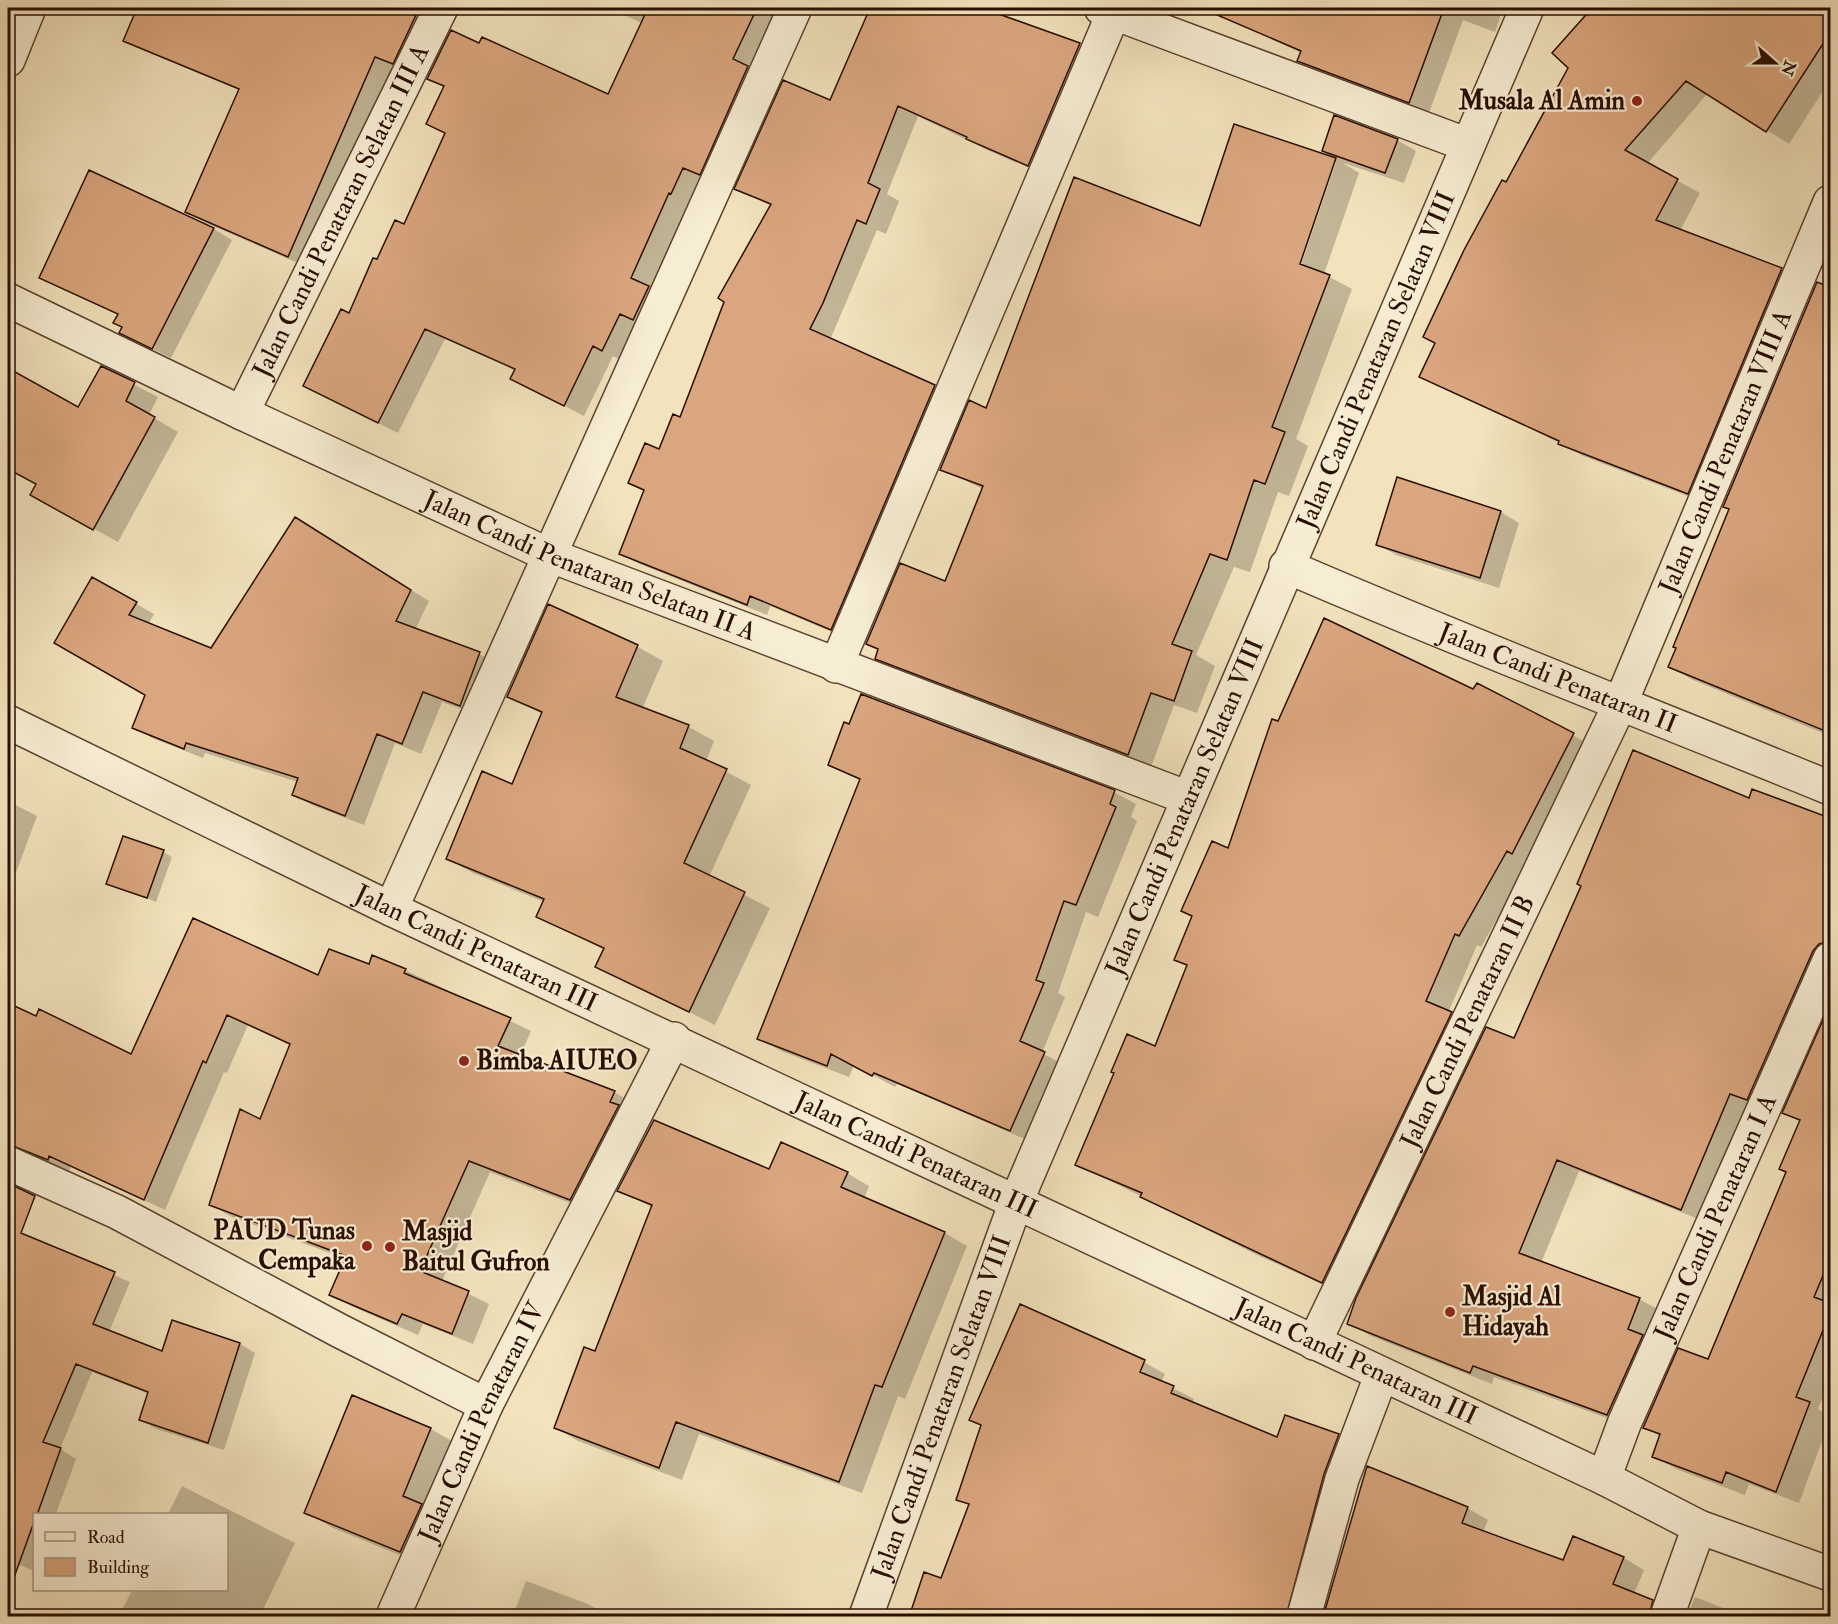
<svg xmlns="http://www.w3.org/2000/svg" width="1838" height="1624" viewBox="0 0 1838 1624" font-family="'IM FELL Double Pica',serif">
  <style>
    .shadow { fill: #0003; fill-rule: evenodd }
    .building { fill: #daa67f; stroke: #290d00; stroke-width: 1.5 }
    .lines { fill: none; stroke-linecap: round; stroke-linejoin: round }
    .minor-casing { stroke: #5b422f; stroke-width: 36 }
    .minor { stroke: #f7edd3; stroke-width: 33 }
    .poi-dot { fill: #8f2418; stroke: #f7edd3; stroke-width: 2 }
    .labels { text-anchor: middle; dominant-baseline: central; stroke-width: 4.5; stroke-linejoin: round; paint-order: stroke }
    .poi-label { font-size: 26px; font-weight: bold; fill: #290d00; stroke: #f7edd3; text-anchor: start }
    .street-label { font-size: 26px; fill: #290d00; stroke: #f7edd3 }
  </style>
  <rect width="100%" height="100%" fill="#f2e3bc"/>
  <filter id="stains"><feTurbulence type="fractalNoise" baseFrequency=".00333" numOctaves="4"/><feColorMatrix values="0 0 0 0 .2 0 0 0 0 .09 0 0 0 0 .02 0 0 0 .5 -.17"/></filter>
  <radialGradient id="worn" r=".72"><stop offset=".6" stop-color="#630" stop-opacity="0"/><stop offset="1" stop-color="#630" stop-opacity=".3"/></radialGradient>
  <!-- shadow -->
  <path class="shadow" d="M 138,8 L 429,8 L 307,267 L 208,224 L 187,212 L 246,90 L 143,47 L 143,50 L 125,40 Z
    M 608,8 L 782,8 L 651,289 L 668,299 L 622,361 L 613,356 L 584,416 L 512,379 L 516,371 L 445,339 L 398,433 L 305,386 L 350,315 L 378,261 L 404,226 L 446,134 L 428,124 L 445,88 L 429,78 L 609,96 L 642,23 Z
    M 873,8 L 978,8 L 1080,44 L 1099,56 L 1048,176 L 987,150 L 918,116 L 887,194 L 899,201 L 886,234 L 877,230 L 830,340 L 954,398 L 851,640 L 770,606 L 767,615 L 640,564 L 621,553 L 645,492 L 629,482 L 660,451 L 681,419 L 771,206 L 736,188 L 831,102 Z
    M 1204,8 L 1503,8 L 1495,32 L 1463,20 L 1429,113 L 1319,72 L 1299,61 L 1302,53 Z
    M 1594,8 L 1830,8 L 1830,80 L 1789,144 L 1708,93 L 1647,164 L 1700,193 L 1680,231 L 1780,269 L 1802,282 L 1711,505 L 1583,456 L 1560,443 L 1421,376 L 1507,184 L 1570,68 L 1554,53 Z
    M 1397,140 L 1416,151 L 1404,183 L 1343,163 L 1359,173 L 1324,274 L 1352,289 L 1296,439 L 1308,446 L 1289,496 L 1278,492 L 1250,572 L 1234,567 L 1196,655 L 1215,666 L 1197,713 L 1174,705 L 1151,767 L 900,671 L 876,658 L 879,650 L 868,643 L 946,583 L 983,489 L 942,469 L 987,410 L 1201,228 L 1334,159 L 1323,151 ZM 1333,162 L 1336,162 L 1299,271 L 1297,270 Z
    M 209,226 L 232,240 L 171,358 L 140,343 L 124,327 L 119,315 L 41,278 Z
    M 1813,296 L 1830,304 L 1830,736 L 1693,680 L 1670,667 Z
    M 102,368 L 158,397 L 149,415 L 178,432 L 118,542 L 56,508 L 38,484 L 8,467 L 8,370 L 79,409 Z
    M 1398,479 L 1501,512 L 1519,523 L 1499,588 L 1396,555 L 1377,544 Z
    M 314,529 L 429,601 L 415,630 L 479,654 L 498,664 L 478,715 L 442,702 L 421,754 L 395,743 L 364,825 L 312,805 L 294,795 L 298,782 L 205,753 L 203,758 L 152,738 L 134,727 L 147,694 L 93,579 L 154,614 L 148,625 L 212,650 Z
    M 549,606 L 638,647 L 663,661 L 642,709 L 689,727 L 714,741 L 706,761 L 751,785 L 709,877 L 770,908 L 715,1025 L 597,966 L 604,950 L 538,916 L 544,902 L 473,873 L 448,859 L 513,786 L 542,714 L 509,696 Z
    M 1477,685 L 1595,747 L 1481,947 L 1477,945 L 1449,1011 L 1473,1026 L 1344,1294 L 1257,1255 L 1077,1164 L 1156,1048 L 1189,967 L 1176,959 L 1229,850 L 1279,723 L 1474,691 Z
    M 830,765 L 1114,792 L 1136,804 L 1131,817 L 1137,821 L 1098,917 L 1086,912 L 1058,993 L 1065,997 L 1042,1053 L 1066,1066 L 1032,1142 L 897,1084 L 895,1087 L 854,1065 L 849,1077 L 781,1051 L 759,1038 L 861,781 Z
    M 1753,791 L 1830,819 L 1830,972 L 1703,1221 L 1579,1171 L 1541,1263 L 1639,1299 L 1661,1311 L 1629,1426 L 1494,1377 L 1492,1384 L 1371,1336 L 1349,1323 L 1515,1040 L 1749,800 Z
    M 8,801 L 37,816 L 8,894 Z
    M 163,852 L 172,857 L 156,902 L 108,883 Z
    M 193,920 L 319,977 L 370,966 L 405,970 L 531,1031 L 520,1056 L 614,1092 L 635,1104 L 591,1211 L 490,1172 L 442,1281 L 489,1304 L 473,1344 L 423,1324 L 418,1335 L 351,1306 L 330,1294 L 346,1259 L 232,1217 L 211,1205 L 261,1121 L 291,1045 L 248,1025 L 227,1073 L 224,1072 L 165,1210 L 71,1166 L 69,1171 L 37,1157 L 21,1158 L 8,1152 L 8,1005 L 132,1056 Z
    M 1826,1019 L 1830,1021 L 1830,1380 L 1818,1409 L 1830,1416 L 1830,1420 L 1799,1503 L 1749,1484 L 1745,1495 L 1676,1469 L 1654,1456 L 1661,1437 L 1645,1427 L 1709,1361 L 1788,1172 L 1801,1122 L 1784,1113 Z
    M 847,1173 L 869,1186 L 864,1199 L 945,1233 L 967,1246 L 905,1399 L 898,1396 L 862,1493 L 699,1434 L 682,1480 L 578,1441 L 556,1428 L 595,1353 L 653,1208 L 619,1190 Z
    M 8,1229 L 130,1282 L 109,1332 L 163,1353 L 173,1321 L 240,1344 L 255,1353 L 224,1450 L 156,1429 L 141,1420 L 149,1394 L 92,1372 L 60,1449 L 76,1459 L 56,1514 L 34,1514 L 34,1571 L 8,1560 Z
    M 1020,1306 L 1144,1362 L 1165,1374 L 1161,1382 L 1194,1399 L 1192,1403 L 1278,1439 L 1338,1436 L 1359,1447 L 1308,1616 L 911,1616 L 942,1580 L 970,1506 L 958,1499 Z
    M 353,1397 L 431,1429 L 459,1445 L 429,1567 L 333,1528 L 306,1512 Z
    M 182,1486 L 295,1543 L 260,1616 L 119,1616 L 132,1590 L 226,1590 L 226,1514 L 168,1514 Z
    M 1467,1508 L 1488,1520 L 1483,1532 L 1564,1562 L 1573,1538 L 1624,1558 L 1644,1570 L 1634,1594 L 1673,1614 L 1672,1616 L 1325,1616 Z
    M 526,1581 L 588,1604 L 609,1616 L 513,1616 Z
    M 1695,1597 L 1743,1616 L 1687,1616 Z"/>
  <!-- building -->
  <path class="building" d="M 137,8 L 398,8 L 416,15 L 393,64 L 375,57 L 288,257 L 185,212 L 239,89 L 123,41 Z
    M 648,8 L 757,8 L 733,59 L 748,66 L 700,175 L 683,168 L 671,194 L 669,193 L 631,278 L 649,286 L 633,320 L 620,314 L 602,351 L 593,346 L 564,406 L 510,379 L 515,369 L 425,329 L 378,423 L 303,386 L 341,309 L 349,313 L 373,258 L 377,259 L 395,220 L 404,224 L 445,133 L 426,124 L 444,86 L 427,79 L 451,30 L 479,43 L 482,37 L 608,94 Z
    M 870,8 L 982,8 L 1080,43 L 1028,166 L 966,139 L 967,137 L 898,106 L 868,183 L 880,189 L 866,224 L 857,220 L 823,303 L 810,329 L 935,385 L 831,630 L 750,596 L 747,605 L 619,554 L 644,490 L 628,483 L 645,443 L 659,449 L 673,414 L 680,417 L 724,302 L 718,298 L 771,204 L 734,189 L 783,80 L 830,100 Z
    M 1201,8 L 1444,8 L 1409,103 L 1297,61 L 1301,51 Z
    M 1592,8 L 1830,8 L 1830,33 L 1766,132 L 1686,81 L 1625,150 L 1678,179 L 1656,220 L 1782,268 L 1688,494 L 1558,444 L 1559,441 L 1419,377 L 1435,343 L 1423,337 L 1464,250 L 1502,180 L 1506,182 L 1568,68 L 1552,53 Z
    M 1334,115 L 1398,139 L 1385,173 L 1322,151 Z
    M 1234,124 L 1336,158 L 1300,264 L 1330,275 L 1272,427 L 1285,432 L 1265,484 L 1254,480 L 1227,560 L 1210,554 L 1172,644 L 1192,651 L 1174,701 L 1151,693 L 1128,755 L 875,659 L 878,649 L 866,644 L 900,563 L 945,581 L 983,486 L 940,470 L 969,400 L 986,408 L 1074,177 L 1200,226 Z
    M 89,170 L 214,228 L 152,349 L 119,333 L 122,327 L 113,323 L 118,314 L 39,278 Z
    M 1817,282 L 1830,287 L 1830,733 L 1668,667 L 1676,648 L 1673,647 L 1729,509 L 1723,507 Z
    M 101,366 L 135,382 L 126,401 L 155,417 L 93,530 L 30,495 L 36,484 L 8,469 L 8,368 L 78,407 Z
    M 1397,477 L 1501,511 L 1480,578 L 1376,545 Z
    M 295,517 L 411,590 L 396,621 L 480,652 L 460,706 L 423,692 L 402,744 L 377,734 L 345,816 L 292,795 L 298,778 L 186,743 L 184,749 L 132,728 L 145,695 L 54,643 L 92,577 L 137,602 L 129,615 L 211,648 Z
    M 548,604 L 638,645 L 616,697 L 689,725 L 680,748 L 727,769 L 684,863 L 745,892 L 689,1012 L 595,967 L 604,948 L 536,917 L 544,899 L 446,859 L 482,771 L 512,784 L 542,712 L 507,697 Z
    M 1324,618 L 1473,689 L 1477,683 L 1574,733 L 1512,854 L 1507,851 L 1459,936 L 1455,934 L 1426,1001 L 1452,1012 L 1322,1283 L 1140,1197 L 1142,1193 L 1075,1165 L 1114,1073 L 1111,1072 L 1127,1034 L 1155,1046 L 1187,965 L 1174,960 L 1192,916 L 1181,911 L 1212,841 L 1228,848 L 1272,719 L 1278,721 Z
    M 861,694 L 1115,790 L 1110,804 L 1116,807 L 1076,905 L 1064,901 L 1036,980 L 1044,983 L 1020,1041 L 1045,1052 L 1010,1131 L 874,1073 L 872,1076 L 831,1054 L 827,1066 L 757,1039 L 860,779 L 828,765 L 844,722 L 849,724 Z
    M 1633,750 L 1749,798 L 1752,789 L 1830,818 L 1830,941 L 1819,944 L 1813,951 L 1747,1100 L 1730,1094 L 1681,1210 L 1557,1160 L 1519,1253 L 1640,1298 L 1628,1329 L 1643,1335 L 1607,1415 L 1473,1366 L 1470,1373 L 1347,1324 L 1356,1298 L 1486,1027 L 1514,1038 L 1581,886 L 1577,884 Z
    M 123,836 L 164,850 L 147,898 L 106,884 Z
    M 193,918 L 318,975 L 329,949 L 369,964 L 372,955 L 406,969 L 404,973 L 511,1018 L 498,1046 L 615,1091 L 610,1102 L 619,1105 L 570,1200 L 469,1161 L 420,1271 L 469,1291 L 452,1334 L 402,1314 L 397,1324 L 329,1295 L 346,1256 L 209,1205 L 240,1109 L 260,1119 L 290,1044 L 227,1015 L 206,1063 L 203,1061 L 144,1200 L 49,1156 L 48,1160 L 8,1144 L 8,1003 L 36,1016 L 39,1009 L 131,1054 Z
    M 1830,1004 L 1830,1259 L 1814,1297 L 1830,1303 L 1830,1313 L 1796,1397 L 1810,1402 L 1776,1492 L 1726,1472 L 1722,1483 L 1652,1457 L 1660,1434 L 1643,1428 L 1678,1348 L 1708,1359 L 1786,1172 L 1779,1169 L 1800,1120 L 1782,1113 Z
    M 654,1120 L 769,1169 L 781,1142 L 848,1172 L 841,1187 L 945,1232 L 882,1387 L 875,1385 L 839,1482 L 676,1422 L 659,1468 L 554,1428 L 584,1347 L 595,1351 L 652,1205 L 617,1191 Z
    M 8,1183 L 35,1196 L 21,1233 L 115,1272 L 93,1324 L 162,1351 L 172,1320 L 240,1343 L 208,1443 L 139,1420 L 148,1392 L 76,1364 L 43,1442 L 61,1448 L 37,1515 L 34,1515 L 34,1522 L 12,1583 L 8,1582 Z
    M 1020,1304 L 1145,1360 L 1140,1372 L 1174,1386 L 1171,1393 L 1277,1437 L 1285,1415 L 1339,1434 L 1324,1474 L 1286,1617 L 909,1617 L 924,1572 L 941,1578 L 969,1504 L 956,1500 L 981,1425 L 969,1420 Z
    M 352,1395 L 431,1428 L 403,1496 L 422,1504 L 400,1552 L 304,1513 Z
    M 1367,1466 L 1468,1507 L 1462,1523 L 1563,1560 L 1573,1536 L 1624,1557 L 1613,1584 L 1653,1600 L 1649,1617 L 1323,1617 Z"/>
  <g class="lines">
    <defs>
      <g id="minor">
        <path d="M 1101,8 L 1468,145"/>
        <path d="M 8,60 L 29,8"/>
        <path id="s1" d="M 8,300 L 242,413 L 549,555 L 1188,798"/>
        <path id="s2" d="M 242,413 L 441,8"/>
        <path id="s3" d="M 1286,566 C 1466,644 1649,714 1830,788"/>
        <path d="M 836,666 L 1114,12"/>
        <path id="s4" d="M 8,722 L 391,909 L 1604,1478 L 1699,1527 L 1830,1574"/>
        <path d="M 391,909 L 795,8"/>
        <path d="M 8,1163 L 117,1212 L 340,1331 L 486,1405"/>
        <path id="s5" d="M 1314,1343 L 1621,702 L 1830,202"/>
        <path id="s6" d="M 1604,1478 L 1624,1424 L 1830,959"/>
        <path id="s7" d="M 393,1616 L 486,1405 L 674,1039"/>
        <path id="s8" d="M 866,1616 L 1016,1202 L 1527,8"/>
        <path d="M 1304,1616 L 1342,1479 L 1381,1376"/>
        <path d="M 1667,1616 L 1699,1527"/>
      </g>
    </defs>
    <!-- minor casing -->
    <use href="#minor" class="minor-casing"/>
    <!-- minor -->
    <use href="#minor" class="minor"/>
  </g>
  <!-- markers -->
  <g class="poi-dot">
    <circle cx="1637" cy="101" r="6"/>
    <circle cx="464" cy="1061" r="6"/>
    <circle cx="367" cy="1246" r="6"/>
    <circle cx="390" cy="1247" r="6"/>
    <circle cx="1450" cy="1312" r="6"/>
  </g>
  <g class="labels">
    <!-- poi labels -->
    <g class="poi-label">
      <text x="1625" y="101" text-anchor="end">Musala Al Amin</text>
      <text x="476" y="1061">Bimba AIUEO</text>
      <text x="355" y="1231" text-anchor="end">PAUD Tunas<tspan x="355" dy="30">Cempaka</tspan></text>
      <text x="402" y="1232">Masjid<tspan x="402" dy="30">Baitul Gufron</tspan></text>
      <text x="1462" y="1297">Masjid Al<tspan x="1462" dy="30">Hidayah</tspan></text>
    </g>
    <!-- street labels -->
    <g class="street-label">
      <text stroke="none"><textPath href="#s2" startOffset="225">Jalan Candi Penataran Selatan III A</textPath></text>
      <text stroke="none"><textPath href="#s8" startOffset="1356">Jalan Candi Penataran Selatan VIII</textPath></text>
      <text stroke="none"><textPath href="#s5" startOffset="982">Jalan Candi Penataran VIII A</textPath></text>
      <text stroke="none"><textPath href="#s1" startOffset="640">Jalan Candi Penataran Selatan II A</textPath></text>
      <text stroke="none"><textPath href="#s3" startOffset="294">Jalan Candi Penataran II</textPath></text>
      <text stroke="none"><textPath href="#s8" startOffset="870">Jalan Candi Penataran Selatan VIII</textPath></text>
      <text stroke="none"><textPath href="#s4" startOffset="520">Jalan Candi Penataran III</textPath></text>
      <text stroke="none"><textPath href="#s5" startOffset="356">Jalan Candi Penataran II B</textPath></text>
      <text stroke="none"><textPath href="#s4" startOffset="1006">Jalan Candi Penataran III</textPath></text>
      <text stroke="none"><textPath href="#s6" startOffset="284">Jalan Candi Penataran I A</textPath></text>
      <text stroke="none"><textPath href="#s4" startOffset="1492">Jalan Candi Penataran III</textPath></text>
      <text stroke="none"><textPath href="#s8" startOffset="222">Jalan Candi Penataran Selatan VIII</textPath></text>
      <text stroke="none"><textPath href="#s7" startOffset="213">Jalan Candi Penataran IV</textPath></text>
    </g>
  </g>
  <!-- margin -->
  <rect width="1838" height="1624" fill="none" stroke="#f2e3bc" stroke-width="30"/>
  <rect x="9" y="9" width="1820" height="1606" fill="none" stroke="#290d00" stroke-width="3"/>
  <rect x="15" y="15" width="1808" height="1594" fill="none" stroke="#290d00" stroke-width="1.5"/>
  <!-- legend -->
  <rect x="33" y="1513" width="195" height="78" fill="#f7edd3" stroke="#a5937f" stroke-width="1.5"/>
  <rect x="45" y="1532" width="30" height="9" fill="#f7edd3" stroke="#a5937f" stroke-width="1.5"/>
  <text x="87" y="1543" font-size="18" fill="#290d00">Road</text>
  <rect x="45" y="1558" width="30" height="18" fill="#daa67f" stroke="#a5937f" stroke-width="1.5"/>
  <text x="87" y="1573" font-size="18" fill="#290d00">Building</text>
  <!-- north arrow -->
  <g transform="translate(1775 63) rotate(111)" stroke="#f7edd3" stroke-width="4.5" paint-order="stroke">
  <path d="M0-4.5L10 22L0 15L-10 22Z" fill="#290d00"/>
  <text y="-9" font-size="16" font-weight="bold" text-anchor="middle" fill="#290d00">N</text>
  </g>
  <rect width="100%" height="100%" filter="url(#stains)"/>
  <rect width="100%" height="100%" fill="url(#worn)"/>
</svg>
